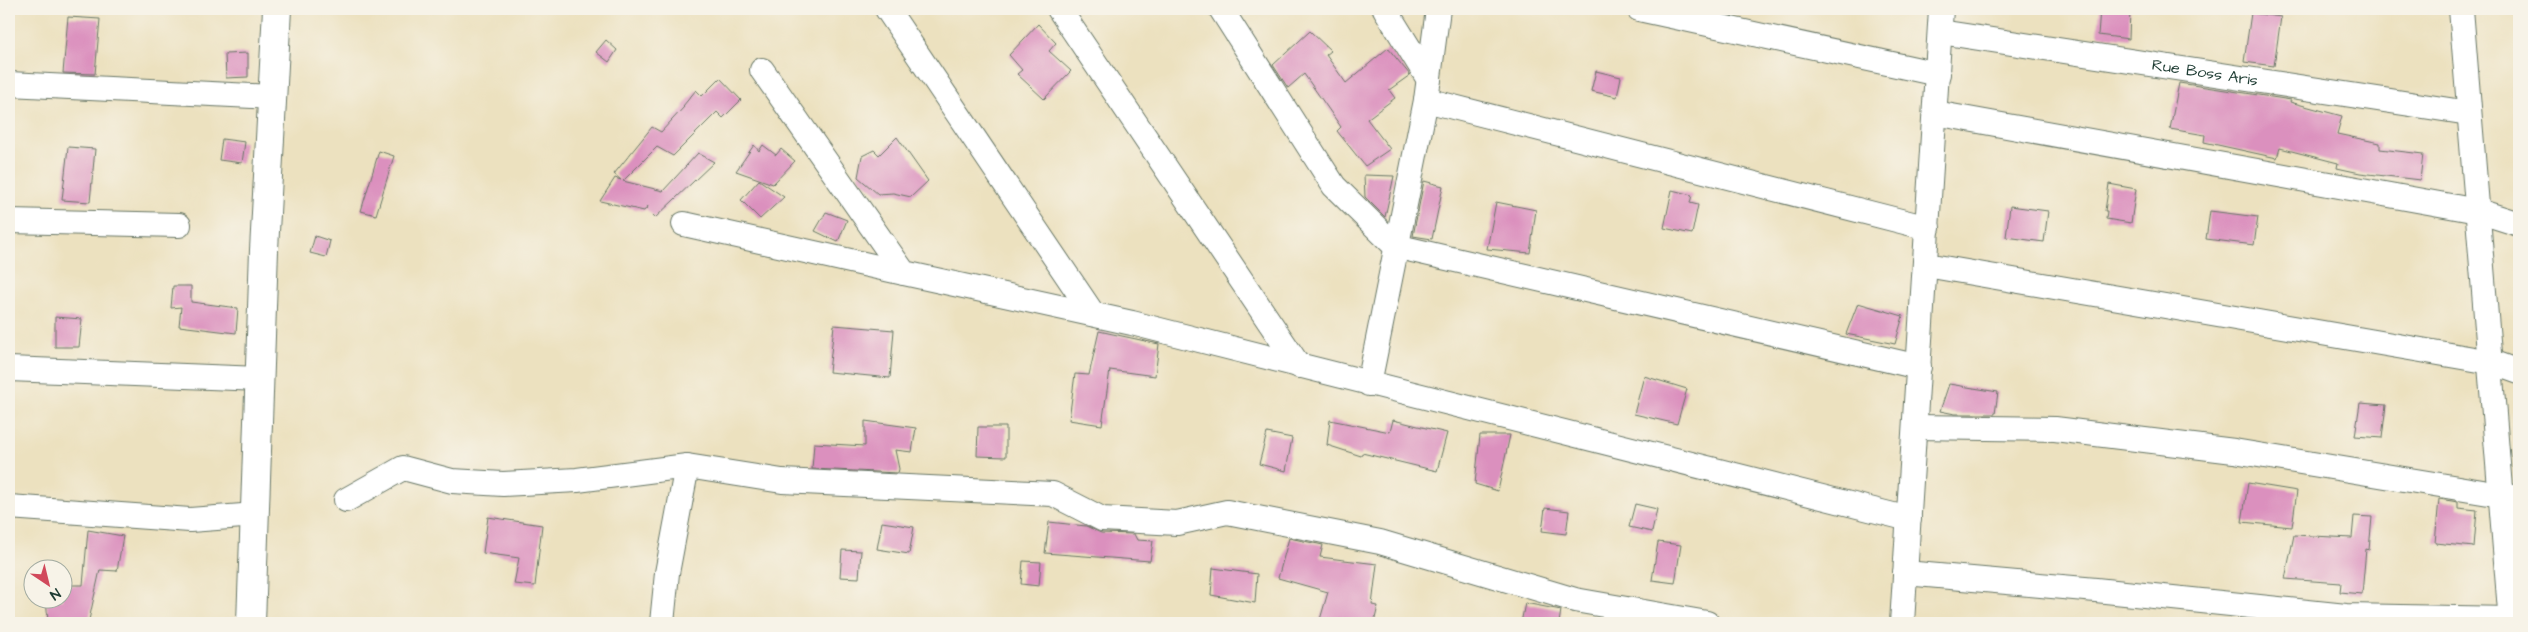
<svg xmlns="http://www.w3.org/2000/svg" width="2528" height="632" viewBox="0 0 2528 632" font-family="'Architects Daughter',sans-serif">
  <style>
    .building { fill: #db90be }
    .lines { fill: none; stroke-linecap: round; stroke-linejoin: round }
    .street-casing { stroke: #677665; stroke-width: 26 }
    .highway-casing { stroke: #677665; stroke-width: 30 }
    .street { stroke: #fff; stroke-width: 24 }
    .highway { stroke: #fff; stroke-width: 28 }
    .labels { text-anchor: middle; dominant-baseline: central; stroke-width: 5; stroke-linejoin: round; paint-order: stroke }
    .street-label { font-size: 16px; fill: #1f3d34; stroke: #f7f3e8 }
  </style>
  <rect width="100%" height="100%" fill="#f7f3e8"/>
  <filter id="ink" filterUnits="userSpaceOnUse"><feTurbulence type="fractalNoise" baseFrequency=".02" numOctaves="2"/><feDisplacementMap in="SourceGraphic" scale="10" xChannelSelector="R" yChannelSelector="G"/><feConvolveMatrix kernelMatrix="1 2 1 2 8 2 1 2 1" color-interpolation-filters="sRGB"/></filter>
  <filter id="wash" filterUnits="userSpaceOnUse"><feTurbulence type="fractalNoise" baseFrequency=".0096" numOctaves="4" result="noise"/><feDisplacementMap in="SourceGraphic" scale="20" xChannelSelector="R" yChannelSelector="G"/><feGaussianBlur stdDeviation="1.12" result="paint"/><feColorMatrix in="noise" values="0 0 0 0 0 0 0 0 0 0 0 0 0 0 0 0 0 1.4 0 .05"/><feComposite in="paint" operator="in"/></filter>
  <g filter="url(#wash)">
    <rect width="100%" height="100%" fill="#ece1bf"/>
    <g id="blocks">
      <!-- building -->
      <path class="building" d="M 2100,9 L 2130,9 L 2129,39 L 2098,35 Z
        M 2251,13 L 2281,17 L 2274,66 L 2244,62 Z
        M 68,17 L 100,19 L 95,74 L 63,73 Z
        M 1038,24 L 1056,43 L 1049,51 L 1071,71 L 1044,99 L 1017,74 L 1022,70 L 1009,55 Z
        M 1310,31 L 1331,51 L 1326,55 L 1346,83 L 1388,48 L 1410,75 L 1389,90 L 1395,98 L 1367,119 L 1390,149 L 1365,166 L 1337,131 L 1341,127 L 1304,74 L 1288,88 L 1273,65 Z
        M 606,40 L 617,50 L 609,62 L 596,52 Z
        M 248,53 L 248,77 L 226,78 L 225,54 Z
        M 1596,71 L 1621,77 L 1617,97 L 1591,91 Z
        M 720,78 L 741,100 L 723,118 L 717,112 L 673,156 L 657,147 L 623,181 L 663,191 L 698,153 L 714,162 L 655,218 L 646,209 L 648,206 L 644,211 L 600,201 L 615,178 L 621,180 L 614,174 L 652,127 L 661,132 L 684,107 L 683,106 L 696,90 L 702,96 Z
        M 2179,83 L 2291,100 L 2290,102 L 2342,116 L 2337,134 L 2380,143 L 2380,149 L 2423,154 L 2420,180 L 2360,173 L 2337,168 L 2338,163 L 2280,148 L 2277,158 L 2204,142 L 2205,135 L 2170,129 Z
        M 897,137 L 928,181 L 911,197 L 893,193 L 878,194 L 858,177 L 862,156 L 874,150 L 879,155 Z
        M 222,139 L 245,142 L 242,163 L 219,160 Z
        M 754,145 L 759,151 L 763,145 L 776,155 L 781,149 L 795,161 L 773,184 L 736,171 Z
        M 68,147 L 95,149 L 90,202 L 62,200 Z
        M 379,151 L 394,156 L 376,215 L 361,211 Z
        M 1364,175 L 1394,176 L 1385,217 L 1365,197 Z
        M 759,180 L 784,197 L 760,219 L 741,200 Z
        M 1424,181 L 1443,186 L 1432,239 L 1413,236 Z
        M 2109,184 L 2136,189 L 2131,223 L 2106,219 L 2107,211 L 2105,211 Z
        M 1672,190 L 1692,195 L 1690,203 L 1698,205 L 1692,234 L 1664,228 Z
        M 1496,202 L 1536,210 L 1530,253 L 1487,249 Z
        M 2010,206 L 2048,211 L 2044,242 L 2006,237 Z
        M 2210,211 L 2258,217 L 2254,245 L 2206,239 Z
        M 826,212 L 847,220 L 838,242 L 815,231 Z
        M 315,236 L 330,241 L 326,257 L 310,253 Z
        M 173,286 L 191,286 L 191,302 L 238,308 L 236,333 L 179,326 L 181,307 L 171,308 Z
        M 1858,303 L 1903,316 L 1895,344 L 1846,334 Z
        M 55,317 L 82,319 L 79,347 L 55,347 Z
        M 834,325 L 894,330 L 890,378 L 829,372 Z
        M 1099,331 L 1159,344 L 1155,376 L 1110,370 L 1102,425 L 1069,420 L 1075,374 L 1089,375 Z
        M 1644,376 L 1687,389 L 1677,424 L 1634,414 Z
        M 1949,384 L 1998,392 L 1995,414 L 1955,414 L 1940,411 Z
        M 2360,403 L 2386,405 L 2382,438 L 2355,436 Z
        M 1330,420 L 1390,432 L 1393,420 L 1447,433 L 1437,471 L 1362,453 L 1361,456 L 1327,445 Z
        M 865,421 L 916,428 L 912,452 L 895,450 L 899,469 L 898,473 L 812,469 L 814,443 L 865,446 Z
        M 978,427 L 1006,427 L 1006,457 L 977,456 Z
        M 1267,433 L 1292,438 L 1286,471 L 1259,464 Z
        M 1480,435 L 1510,435 L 1498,491 L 1475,484 Z
        M 2248,483 L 2297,491 L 2292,527 L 2242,522 Z
        M 2439,499 L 2458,502 L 2458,508 L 2477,510 L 2474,547 L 2435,543 Z
        M 1635,504 L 1657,509 L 1652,532 L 1629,527 Z
        M 1545,508 L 1569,511 L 1566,534 L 1542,531 Z
        M 2354,516 L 2372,517 L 2369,550 L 2366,549 L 2362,594 L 2340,592 L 2341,583 L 2285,579 L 2294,535 L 2352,538 Z
        M 488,517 L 542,525 L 535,586 L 514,584 L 519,558 L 483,553 Z
        M 882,522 L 914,527 L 909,554 L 877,549 Z
        M 1049,522 L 1086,526 L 1101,533 L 1134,534 L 1137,540 L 1153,541 L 1150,561 L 1045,553 Z
        M 88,530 L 123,536 L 117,571 L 100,570 L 89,620 L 56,623 L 48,621 L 46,600 L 62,600 L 62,585 L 83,585 Z
        M 1289,538 L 1323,545 L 1320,557 L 1377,564 L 1372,605 L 1378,606 L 1374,623 L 1319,623 L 1328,592 L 1278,578 Z
        M 1658,542 L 1681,545 L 1675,583 L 1652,580 Z
        M 842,550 L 861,551 L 859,578 L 840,577 Z
        M 1023,561 L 1041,562 L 1039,586 L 1021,584 Z
        M 1213,568 L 1257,574 L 1255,603 L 1211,595 Z
        M 1525,603 L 1561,610 L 1559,623 L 1521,623 Z"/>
    </g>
  </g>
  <g filter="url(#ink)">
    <use href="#blocks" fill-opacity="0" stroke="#677665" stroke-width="1"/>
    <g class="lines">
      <defs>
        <g id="street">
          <path d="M 887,9 L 1093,314"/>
          <path d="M 1059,9 L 1299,366"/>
          <path d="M 1221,9 L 1334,186 L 1395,246 L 1919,367"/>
          <path d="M 1385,9 L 1429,80"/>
          <path d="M 1639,9 L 1938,74"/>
          <path d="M 2461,9 L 2511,623"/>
          <path id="s1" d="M 1940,32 L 2469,113"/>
          <path d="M 762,70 L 904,273 L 1132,323 L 1909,519"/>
          <path d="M 9,84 L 272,97"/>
          <path d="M 1426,100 L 1928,228"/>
          <path d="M 1935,113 L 2478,211 L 2519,224"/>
          <path d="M 9,221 L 179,225"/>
          <path d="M 684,224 L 904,273"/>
          <path d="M 1926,265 L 2491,362 L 2519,372"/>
          <path d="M 9,369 L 260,379"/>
          <path d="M 1369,384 L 1426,100 L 1438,9"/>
          <path d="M 1915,427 L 2055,429 L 2234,451 L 2519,498"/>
          <path d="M 346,500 L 403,468 L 452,481 L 503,484 L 577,480 L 687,466 L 782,481 L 1053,494 L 1102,519 L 1177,523 L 1227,512 L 1380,542 L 1575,600 L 1707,623"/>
          <path d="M 9,507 L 190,520 L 256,515"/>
          <path d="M 1905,573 L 2096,590 L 2346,616 L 2511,619"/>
          <path d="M 662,623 L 667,573 L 687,466"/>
          <path d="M 1902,623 L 1941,9"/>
        </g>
        <path id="highway" d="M 251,623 L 264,250 L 277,9"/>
      </defs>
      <!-- street casing -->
      <use href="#street" class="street-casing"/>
      <!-- highway casing -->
      <use href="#highway" class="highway-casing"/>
      <!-- street -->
      <use href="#street" class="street"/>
      <!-- highway -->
      <use href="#highway" class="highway"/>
    </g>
  </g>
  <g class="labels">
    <!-- street labels -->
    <g class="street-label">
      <text stroke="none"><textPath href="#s1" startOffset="268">Rue Boss Aris</textPath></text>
    </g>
  </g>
  <!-- margin -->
  <rect width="2528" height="632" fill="none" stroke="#f7f3e8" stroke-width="30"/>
  <!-- north arrow -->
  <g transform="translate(48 584) rotate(145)"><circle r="24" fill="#f7f3e8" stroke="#a1aaa0"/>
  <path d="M0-4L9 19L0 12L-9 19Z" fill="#d1495b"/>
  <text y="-8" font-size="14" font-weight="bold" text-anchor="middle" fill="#1f3d34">N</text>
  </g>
</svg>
